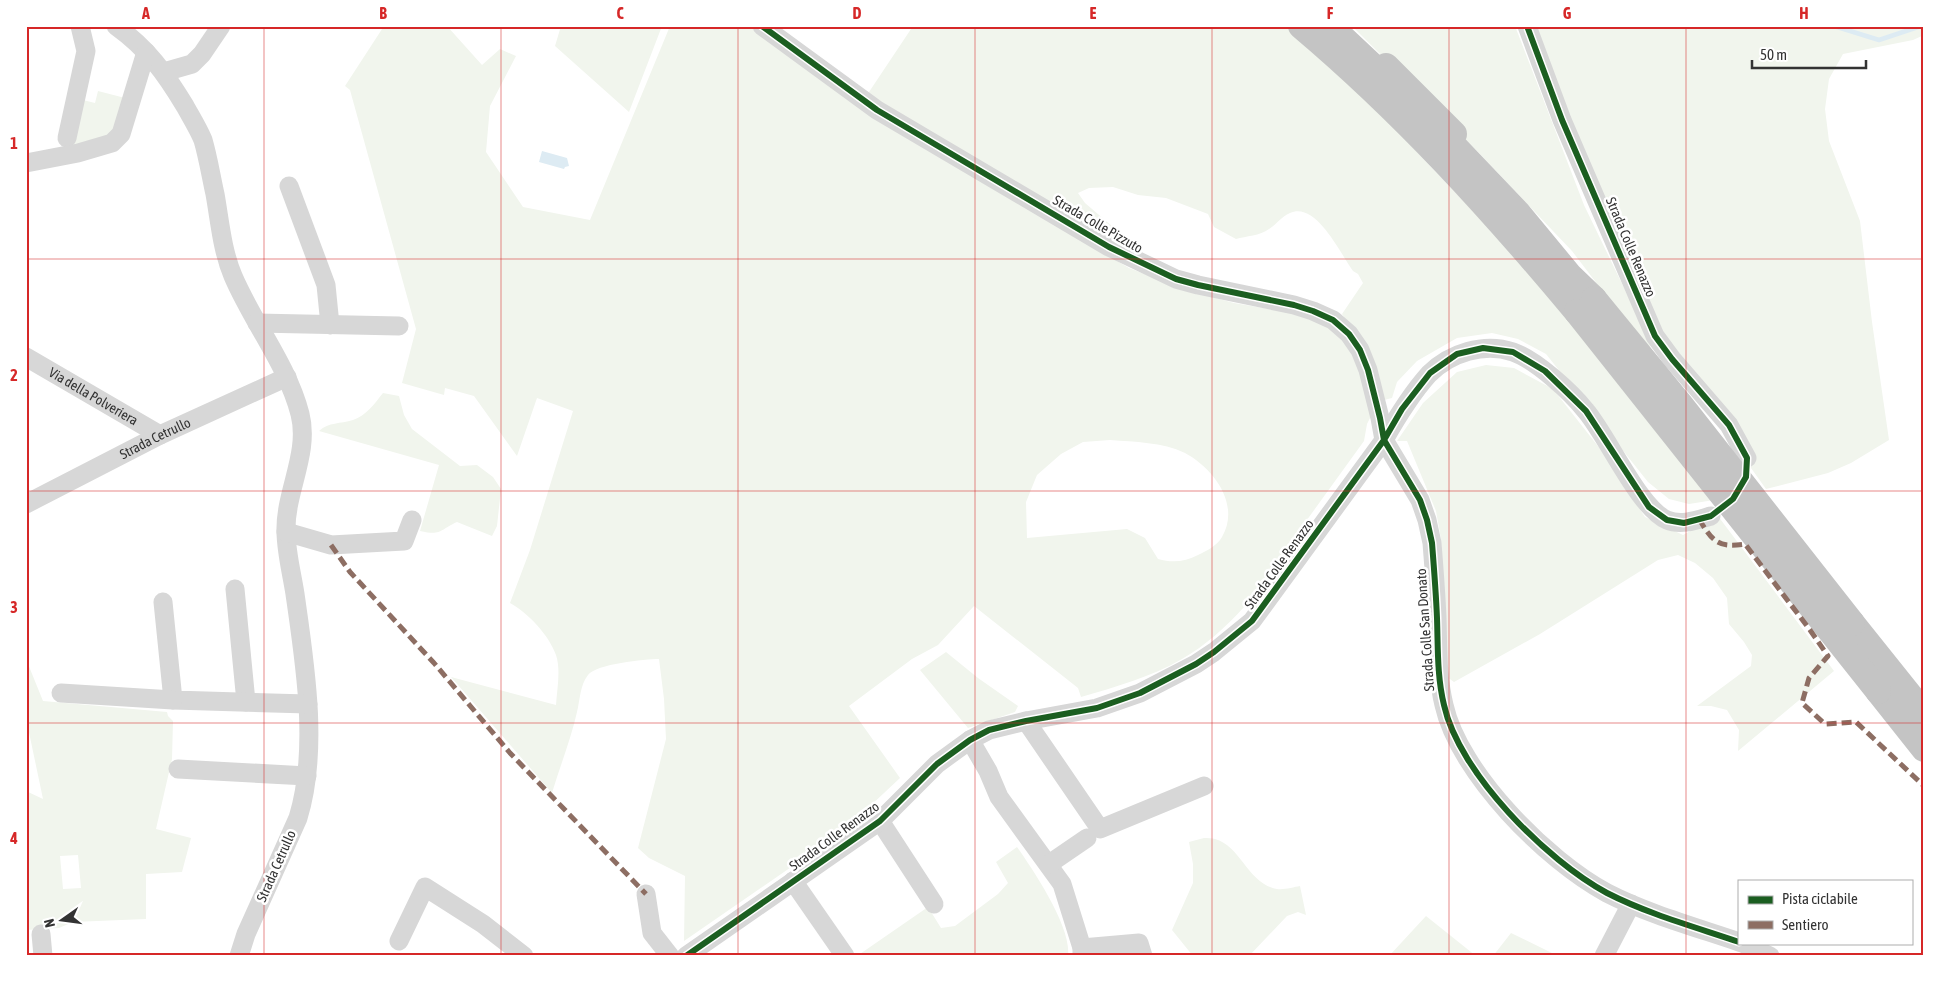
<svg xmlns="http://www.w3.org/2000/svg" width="1950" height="982" viewBox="0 0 1950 982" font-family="'Asap Condensed',sans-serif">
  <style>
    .green { fill: #f1f5ed; fill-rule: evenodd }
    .water { fill: #ddebf3 }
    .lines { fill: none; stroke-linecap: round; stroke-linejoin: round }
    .stream { stroke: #ddebf3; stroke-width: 4.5 }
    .minor { stroke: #d7d7d7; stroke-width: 19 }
    .highway { stroke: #c4c4c4; stroke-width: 26 }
    .highway-bridge { stroke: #c4c4c4; stroke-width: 26 }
    .quiet { stroke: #8d6e63; stroke-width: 5; stroke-dasharray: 10 5; stroke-linecap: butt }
    .cycleway-casing { stroke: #fff; stroke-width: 9 }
    .cycleway { stroke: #1b5e20; stroke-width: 6 }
    .grid { fill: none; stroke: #d62828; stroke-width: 1; stroke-opacity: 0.55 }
    .labels { text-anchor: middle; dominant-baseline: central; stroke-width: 5; stroke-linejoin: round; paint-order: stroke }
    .street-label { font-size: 14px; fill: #333; stroke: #fff }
    .neatline { fill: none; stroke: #d62828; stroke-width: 2 }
    .grid-label { font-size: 16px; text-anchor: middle; font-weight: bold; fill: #d62828 }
  </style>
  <rect width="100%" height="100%" fill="#fff"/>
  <!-- green -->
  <path class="green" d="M 384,26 L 447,26 L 482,65 L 500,49 L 516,56 L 490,106 L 486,152 L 523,207 L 590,220 L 670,26 L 749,26 L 878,121 L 1129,268 L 1186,290 L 1234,303 L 1310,316 L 1335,331 L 1355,356 L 1372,414 L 1367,424 L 1364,441 L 1244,607 C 1226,627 1205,646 1182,659 C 1151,677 1115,687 1081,697 L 1078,688 L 974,606 L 938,645 L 912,659 L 849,706 L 900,778 L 868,808 L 810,854 L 684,941 L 685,876 L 649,858 L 638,848 L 666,739 L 664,699 L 659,659 C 645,659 596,664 588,675 C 580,685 580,700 577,712 C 571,739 560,766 552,793 L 451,677 L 556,705 C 557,689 561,670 556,655 C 549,635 528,613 510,603 L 530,550 L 573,411 L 537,398 L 517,456 L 474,396 L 445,388 L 444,395 L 402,383 L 416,329 L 350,90 L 345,86 ZM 1110,440 C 1135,442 1162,442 1185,453 C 1213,468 1241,504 1222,537 C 1217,546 1206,551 1198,555 C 1185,562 1172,563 1158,559 L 1145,538 L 1127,529 L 1027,538 L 1026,502 L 1037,475 L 1061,454 L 1083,442 Z
    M 561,26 L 662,26 L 629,112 L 555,46 Z
    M 913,26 L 1285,26 L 1308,44 L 1373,106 L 1530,271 L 1714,500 L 1689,504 L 1669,499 L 1648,482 L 1546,354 L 1518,339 L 1492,333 L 1457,338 L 1417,361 L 1397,382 L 1392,398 L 1384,400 L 1362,343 L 1342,314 L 1363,283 L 1358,274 L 1353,271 C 1340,253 1316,201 1290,213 C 1281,217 1277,224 1269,229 C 1260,236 1246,236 1236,239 L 1214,227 L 1208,214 L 1166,198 L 1138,195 L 1113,187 L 1089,188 L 1078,193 L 1085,203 L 1119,232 L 1109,242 L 867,95 Z
    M 1352,26 L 1515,26 L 1584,205 L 1652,346 L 1646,348 L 1572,251 L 1479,153 Z
    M 1533,26 L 1924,26 L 1924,35 L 1913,40 L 1843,54 L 1829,79 L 1825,109 L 1829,141 L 1860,221 L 1872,322 L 1889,440 L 1851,463 L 1828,473 L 1766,489 L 1751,468 L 1749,454 L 1665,340 L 1562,98 Z
    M 98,91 L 129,99 L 116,137 L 67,152 L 79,99 L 95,103 Z
    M 1486,365 L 1514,368 L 1553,389 L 1601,450 L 1645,517 L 1683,535 L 1718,516 L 1834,671 L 1738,751 L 1739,730 L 1727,710 L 1711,706 L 1697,706 L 1751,666 L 1752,655 L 1744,642 L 1729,624 L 1727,598 L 1713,578 L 1695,563 L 1678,555 L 1658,560 L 1540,634 L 1454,682 L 1447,677 L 1445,664 L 1441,539 L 1436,511 L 1407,441 L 1397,441 L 1423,403 L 1457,372 Z
    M 383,393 L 399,396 L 404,415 L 412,429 L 460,466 L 477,465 L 493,477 L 501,489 L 497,526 L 492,536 L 457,522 C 439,530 442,536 420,531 L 439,465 L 319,431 C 329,422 340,424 353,420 C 366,416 375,403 383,393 Z
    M 946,652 L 978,678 L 1018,706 L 1015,712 L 968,728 L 920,670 Z
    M 26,659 L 43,701 L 167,712 L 168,716 L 173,721 L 172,759 L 156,829 L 191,838 L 182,872 L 146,874 L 146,919 L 73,922 L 59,928 L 26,930 L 26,791 L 43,799 L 26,718 ZM 78,855 L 81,888 L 63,889 L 60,856 Z
    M 1204,838 C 1207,838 1212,838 1215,839 C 1241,846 1248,884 1277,889 C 1284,890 1294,887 1300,886 L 1306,915 L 1298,912 L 1287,916 L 1249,956 L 1193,956 L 1172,930 L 1193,883 L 1193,864 L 1189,842 Z
    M 1017,847 C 1034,871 1072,928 1068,956 L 857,956 L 928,907 L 941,928 L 955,926 L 998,894 L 1008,883 L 996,862 Z
    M 1426,916 L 1476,956 L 1389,956 Z
    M 1511,933 L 1552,953 L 1551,956 L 1493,956 Z"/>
  <!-- water -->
  <path class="water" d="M 542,151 L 567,158 L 569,166 L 565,167 L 564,169 L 539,162 Z"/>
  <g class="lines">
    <!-- stream -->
    <path class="stream" d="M 1834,26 L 1879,40 L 1921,26"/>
    <!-- minor -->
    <g class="minor">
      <path d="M 116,26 C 148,49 165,73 185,106 C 191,117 198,128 203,140 C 208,157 211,176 215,194 C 220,222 222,250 233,276 C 253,323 287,364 300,414 C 310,453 285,492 286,531 C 286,552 292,574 295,594 C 305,664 319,750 298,818 L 246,934 L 239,956"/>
      <path d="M 762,26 L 877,110 L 1109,247 L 1176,279 L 1198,285 L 1294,305 L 1313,311 L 1333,320 L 1349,334 L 1360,350 L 1368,370 L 1380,418 L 1384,440 L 1420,500 L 1427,520 L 1432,543 C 1434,568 1436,593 1437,618 C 1438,648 1437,677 1444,705 C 1459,773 1547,861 1607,893 C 1648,914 1695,927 1739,942"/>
      <path d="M 1527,26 L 1562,120 L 1655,336 L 1672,359 L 1729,425 L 1747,458"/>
      <path d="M 164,72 L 192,64 L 202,54 L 221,26"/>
      <path d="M 67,138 L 86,51 L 80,26"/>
      <path d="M 26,163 L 78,153 L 112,143 L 121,134 L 146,52"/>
      <path d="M 289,186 L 326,285 L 330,325"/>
      <path d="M 257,323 L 399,326"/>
      <path id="s1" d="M 26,357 L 160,435"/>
      <path id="s2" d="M 26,504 L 160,435 L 287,377"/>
      <path d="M 286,532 L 331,545 L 404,541 L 412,520"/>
      <path d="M 235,589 L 246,702"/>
      <path d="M 163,602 L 173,700 L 308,704"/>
      <path d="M 61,693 L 173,700"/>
      <path d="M 1026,721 L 1100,829 L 1204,786"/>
      <path d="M 970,740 L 988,771 L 999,797 L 1062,884 L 1082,948 L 1082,956"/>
      <path d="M 178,769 L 307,776"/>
      <path d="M 880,821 L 934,904"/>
      <path d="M 1049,864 L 1087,838"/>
      <path d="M 793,881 L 845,956"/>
      <path d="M 646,894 L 652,933 L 670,956"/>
      <path d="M 41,934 L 43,956"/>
      <path d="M 399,941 L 425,887 L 483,924 L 524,956"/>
      <path d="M 1742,943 L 1770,956"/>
      <path d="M 1082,948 L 1139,943 L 1143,956"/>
      <path d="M 686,956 L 880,821 L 937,764 L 970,740 L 989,730 L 1026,721 L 1097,708 L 1140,693 L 1196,664 L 1214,652 L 1252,621 L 1384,440 C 1397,417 1411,394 1429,374 C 1450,353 1484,342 1513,352 C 1536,360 1571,392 1586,411 C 1608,437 1639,508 1667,520 C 1681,526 1697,520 1711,516"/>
      <path d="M 1604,956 L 1631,904"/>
    </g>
    <!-- highway -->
    <path class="highway" d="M 1301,26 C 1403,112 1492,210 1577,312
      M 1330,26 L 1395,87
      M 1386,66 L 1454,134
      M 1435,126 L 1518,213 L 1570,276 L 1594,299
      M 1852,623 L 1924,713
      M 1878,691 L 1924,749"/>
    <!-- highway-bridge -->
    <path class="highway-bridge" d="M 1594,299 L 1680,404 L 1852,623
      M 1577,312 L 1878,691"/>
    <!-- quiet -->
    <path class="quiet" d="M 1699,519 C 1713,542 1718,548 1745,544 L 1810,630 L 1828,656 L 1809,678 L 1802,703 L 1825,724 L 1856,722 L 1924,786
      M 331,545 L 350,572 L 434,663 L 510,753 L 646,894"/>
    <defs>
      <path id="cycleway" d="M 762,26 L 877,110 L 1109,247 L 1176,279 L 1198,285 L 1294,305 L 1313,311 L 1333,320 L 1349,334 L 1360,350 L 1368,370 L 1380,418 L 1384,440 L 1420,500 L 1427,520 L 1432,543 C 1434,568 1436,593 1437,618 C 1438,648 1437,677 1444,705 C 1459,773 1547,861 1607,893 C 1648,914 1695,927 1739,942
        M 686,956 L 880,821 L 937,764 L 970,740 L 989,730 L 1026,721 L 1097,708 L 1140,693 L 1196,664 L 1214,652 L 1252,621 L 1384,440 L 1402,409 L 1430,373 L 1457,354 L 1483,348 L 1513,352 L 1545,371 L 1586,411 L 1649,507 L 1667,520 L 1684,523 L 1711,516 L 1733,499 L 1746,477 L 1747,458 L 1729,425 L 1672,359 L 1655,336 L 1562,120 L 1527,26"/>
    </defs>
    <!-- cycleway casing -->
    <use href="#cycleway" class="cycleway-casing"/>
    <!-- cycleway -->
    <use href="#cycleway" class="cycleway"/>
  </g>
  <!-- grid -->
  <path class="grid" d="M 264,26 L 264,956M 501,26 L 501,956M 738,26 L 738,956M 975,26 L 975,956M 1212,26 L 1212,956M 1449,26 L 1449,956M 1686,26 L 1686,956M 26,259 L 1924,259M 26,491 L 1924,491M 26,723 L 1924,723"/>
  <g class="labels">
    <!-- street labels -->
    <g class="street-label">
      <text transform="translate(1098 224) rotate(30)">Strada Colle Pizzuto</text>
      <text transform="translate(1631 247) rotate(67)">Strada Colle Renazzo</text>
      <text stroke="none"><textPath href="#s1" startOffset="78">Via della Polveriera</textPath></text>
      <text stroke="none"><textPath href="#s2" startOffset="145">Strada Cetrullo</textPath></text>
      <text transform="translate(1279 564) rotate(-54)">Strada Colle Renazzo</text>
      <text transform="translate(1425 630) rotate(-94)">Strada Colle San Donato</text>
      <text transform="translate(834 836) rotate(-36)">Strada Colle Renazzo</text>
      <text transform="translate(276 866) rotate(-66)">Strada Cetrullo</text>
    </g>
  </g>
  <!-- border -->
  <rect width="1950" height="982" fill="none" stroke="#ffffff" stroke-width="55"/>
  <!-- legend -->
  <rect x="1738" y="880" width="175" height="65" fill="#ffffff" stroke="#adadad"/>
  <rect x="1748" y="896" width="25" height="8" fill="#1b5e20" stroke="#adadad"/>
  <text x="1782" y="904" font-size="15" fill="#333333">Pista ciclabile</text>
  <rect x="1748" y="921" width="25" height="8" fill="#8d6e63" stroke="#adadad"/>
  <text x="1782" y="930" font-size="15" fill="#333333">Sentiero</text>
  <!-- north arrow -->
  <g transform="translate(62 920) rotate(256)" stroke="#ffffff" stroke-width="4" paint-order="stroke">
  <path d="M0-4L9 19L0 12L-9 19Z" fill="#333333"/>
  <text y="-8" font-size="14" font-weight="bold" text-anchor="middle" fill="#333333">N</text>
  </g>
  <!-- scale -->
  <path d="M1752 60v8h114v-8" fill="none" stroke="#333333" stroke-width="2.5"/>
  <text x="1760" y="60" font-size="15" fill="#333333" stroke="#ffffff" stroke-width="4" paint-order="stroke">50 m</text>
  <rect x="28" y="28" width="1894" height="926" class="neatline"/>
  <g class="grid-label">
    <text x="146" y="19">A</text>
    <text x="383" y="19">B</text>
    <text x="620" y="19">C</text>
    <text x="857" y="19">D</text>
    <text x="1093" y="19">E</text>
    <text x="1330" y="19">F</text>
    <text x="1567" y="19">G</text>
    <text x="1804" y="19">H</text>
    <text x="14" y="149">1</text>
    <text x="14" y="381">2</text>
    <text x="14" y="613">3</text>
    <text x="14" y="844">4</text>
  </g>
</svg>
